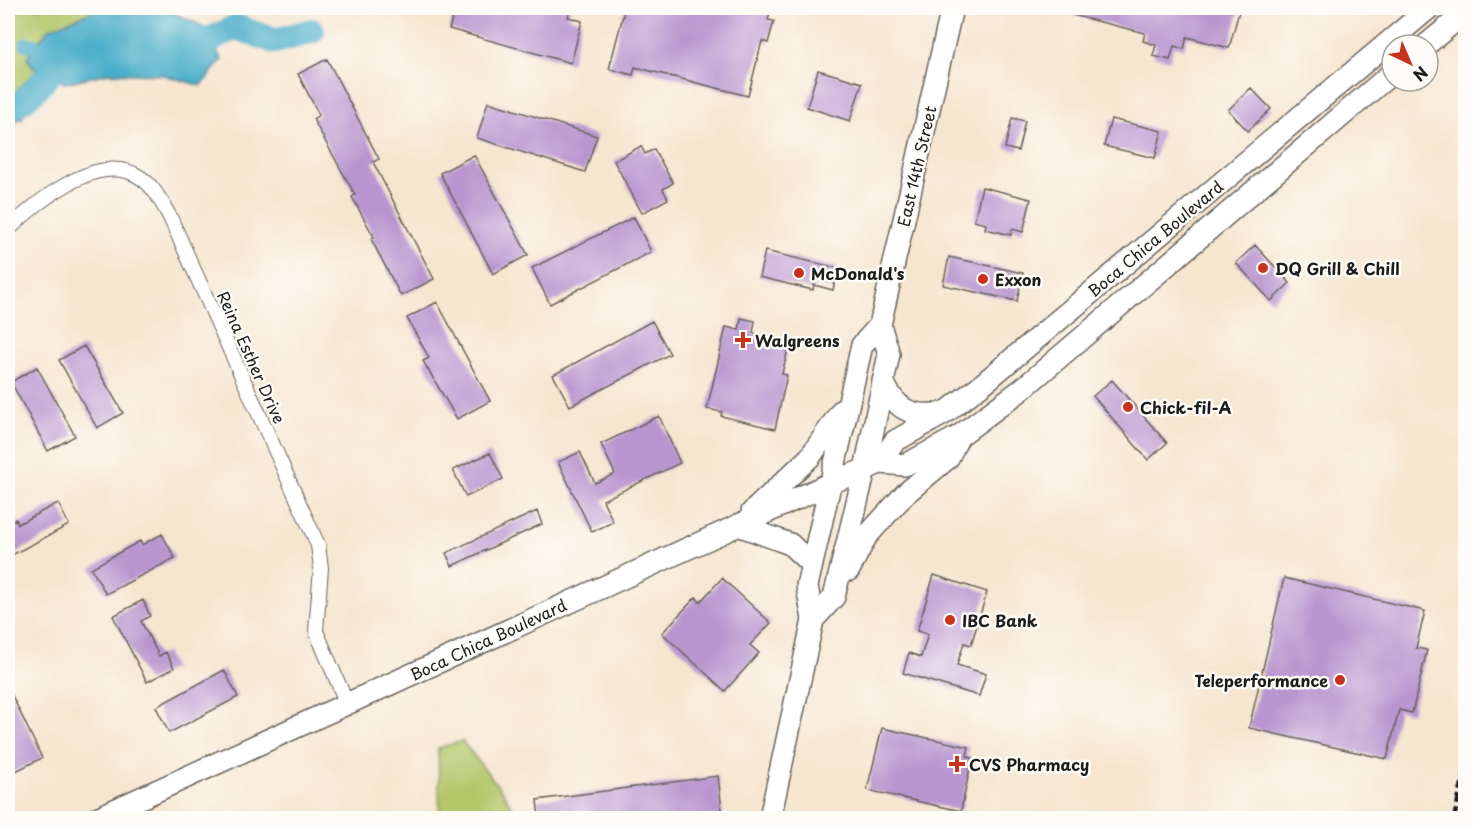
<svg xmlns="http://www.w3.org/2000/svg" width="1473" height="826" viewBox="0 0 1473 826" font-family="'Playpen Sans',sans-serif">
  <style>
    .green { fill: #b3c76b; stroke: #687244; stroke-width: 1.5 }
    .water { fill: #4aadc9; stroke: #336472; stroke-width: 1.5 }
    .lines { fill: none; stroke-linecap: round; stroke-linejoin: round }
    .canal { stroke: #4aadc9; stroke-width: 15 }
    .river { stroke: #4aadc9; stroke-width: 26 }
    .building { fill: #ba96d0 }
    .street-casing { stroke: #68625b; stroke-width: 16 }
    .primary-casing { stroke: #68625b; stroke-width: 24 }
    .street { stroke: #fff; stroke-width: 14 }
    .primary { stroke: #fff; stroke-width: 21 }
    .rail { stroke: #1c1c1c; stroke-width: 4.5; stroke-dasharray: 9 4.5; stroke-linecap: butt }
    .poi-dot { fill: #c8321e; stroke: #fdfcf7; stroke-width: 2 }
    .labels { text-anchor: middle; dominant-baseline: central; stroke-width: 5; stroke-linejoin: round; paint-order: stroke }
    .street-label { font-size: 16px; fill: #1c1c1c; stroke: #fdfcf7 }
    .poi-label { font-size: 16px; font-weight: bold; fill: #1c1c1c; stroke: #fdfcf7; text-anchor: start }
  </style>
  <rect width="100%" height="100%" fill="#fdfcf7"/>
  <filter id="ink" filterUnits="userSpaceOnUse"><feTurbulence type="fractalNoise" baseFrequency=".0167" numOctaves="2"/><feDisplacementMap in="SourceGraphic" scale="12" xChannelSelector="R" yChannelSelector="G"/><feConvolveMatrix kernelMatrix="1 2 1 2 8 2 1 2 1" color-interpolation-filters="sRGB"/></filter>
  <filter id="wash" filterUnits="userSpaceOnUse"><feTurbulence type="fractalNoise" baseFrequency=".008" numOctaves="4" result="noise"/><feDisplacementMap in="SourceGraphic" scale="24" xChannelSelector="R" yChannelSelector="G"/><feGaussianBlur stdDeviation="1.35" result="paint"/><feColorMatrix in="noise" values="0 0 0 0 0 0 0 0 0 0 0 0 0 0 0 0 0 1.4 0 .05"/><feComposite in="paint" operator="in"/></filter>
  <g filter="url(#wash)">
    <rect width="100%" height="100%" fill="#f6e5cf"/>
    <!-- green -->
    <path class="green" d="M 8,8 L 181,8 L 151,10 L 27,58 L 36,71 L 11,95 L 8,94 Z
      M 462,741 L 502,791 L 518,818 L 440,818 L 438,748 Z"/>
    <!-- water -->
    <path class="water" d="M 101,8 L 163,8 L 205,27 L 222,60 L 201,86 L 163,75 L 109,73 L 65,83 L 36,71 L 27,58 L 48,29 Z
      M 8,94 L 11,95 L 23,118 L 8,124 Z"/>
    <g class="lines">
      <!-- canal -->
      <path class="canal" d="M 27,44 L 35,46"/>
      <!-- river -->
      <path class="river" d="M 180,47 L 191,49 L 236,27 L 275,41 L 312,31
        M 8,109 C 34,98 52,71 67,48"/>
    </g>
    <g id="blocks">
      <!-- building -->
      <path class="building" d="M 455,8 L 571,8 L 568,17 L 582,21 L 571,63 L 449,29 Z
        M 625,8 L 771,8 L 768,20 L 774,21 L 768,43 L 762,41 L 748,96 L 635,67 L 633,75 L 609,69 Z
        M 1061,8 L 1240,8 L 1229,48 L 1187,37 L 1184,49 L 1174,46 L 1170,60 L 1153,56 L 1156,45 L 1143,41 L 1145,33 L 1060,12 Z
        M 327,59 L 379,159 L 373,162 L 434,279 L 401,296 L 371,239 L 374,237 L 352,197 L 355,195 L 313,119 L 319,115 L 298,74 Z
        M 818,70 L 862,83 L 850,121 L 807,107 Z
        M 1251,88 L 1271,109 L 1248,131 L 1228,110 Z
        M 488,102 L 597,136 L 585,172 L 477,138 Z
        M 1012,118 L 1025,121 L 1018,151 L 1005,148 Z
        M 1111,119 L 1162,131 L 1155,158 L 1104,146 Z
        M 641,146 L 645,154 L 654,149 L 673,183 L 663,189 L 668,199 L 642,213 L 614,161 Z
        M 474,155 L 528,255 L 493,274 L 440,173 Z
        M 982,187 L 1031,199 L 1023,232 L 1012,229 L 1011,235 L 985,229 L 986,224 L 974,221 Z
        M 634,217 L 651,252 L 550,304 L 532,268 Z
        M 1255,245 L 1290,283 L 1271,301 L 1236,263 Z
        M 765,251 L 838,268 L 833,290 L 814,285 L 813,290 L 759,277 Z
        M 949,257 L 1023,273 L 1017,301 L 943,285 Z
        M 437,302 L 490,401 L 457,419 L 423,361 L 429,358 L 407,318 Z
        M 741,318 L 755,321 L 753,333 L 790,341 L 782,374 L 787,375 L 775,429 L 721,416 L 722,412 L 707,409 L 726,327 L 739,330 Z
        M 652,321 L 670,354 L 570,406 L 553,375 Z
        M 84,346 L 123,413 L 97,428 L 59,360 Z
        M 37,367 L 75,436 L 48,451 L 11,382 Z
        M 1112,380 L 1167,443 L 1148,460 L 1093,396 Z
        M 659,416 L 680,463 L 603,500 L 613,522 L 592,532 L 558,462 L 580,452 L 595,483 L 615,474 L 601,444 Z
        M 490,453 L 503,479 L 466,497 L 453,470 Z
        M 58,503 L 69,525 L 8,557 L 8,523 L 16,519 L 18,524 Z
        M 537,511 L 542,524 L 452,566 L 446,553 Z
        M 162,534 L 175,558 L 106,594 L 91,568 L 140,541 L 142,545 Z
        M 934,575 L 987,592 L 971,645 L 964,643 L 957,665 L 986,674 L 979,696 L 903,673 L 909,653 L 921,657 L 928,634 L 917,631 Z
        M 722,578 L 771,623 L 750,645 L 759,653 L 725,691 L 662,633 L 696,597 L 700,602 Z
        M 1284,578 L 1425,611 L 1416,648 L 1427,650 L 1412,713 L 1399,710 L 1387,759 L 1249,728 Z
        M 143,600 L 150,616 L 141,621 L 159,656 L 166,652 L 174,668 L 147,682 L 113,616 Z
        M 224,670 L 238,697 L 169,733 L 156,707 Z
        M 8,687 L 42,758 L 14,772 L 8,760 Z
        M 882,728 L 969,747 L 967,756 L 972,758 L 961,811 L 867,790 Z
        M 718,776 L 723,819 L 539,819 L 537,800 Z"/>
    </g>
  </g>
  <g filter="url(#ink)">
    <use href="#blocks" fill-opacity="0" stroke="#68625b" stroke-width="1.5"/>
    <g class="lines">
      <defs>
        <path id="street" d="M 8,230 C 36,202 97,152 138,176 C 154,185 161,202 170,217 L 318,545 L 321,568 L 316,631 L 347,704"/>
        <path id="primary" d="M 1426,45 L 1466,12
          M 883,381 C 895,409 911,418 941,413
          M 880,463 L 895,441 L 945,413 L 985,382 L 1429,8
          M 752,512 L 810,457 L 842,410
          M 738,525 L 790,544 L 812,565
          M 849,570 L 866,537 L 905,494 L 948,458 L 959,436
          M 813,620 L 834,597 L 865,469 L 889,354 L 880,325
          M 97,818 L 831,483 L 880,463 L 905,465 L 959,436 L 1021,390 L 1392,73
          M 770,818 L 813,620 L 807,586 L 862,345 L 880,325 L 952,8"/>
      </defs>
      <!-- street casing -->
      <use href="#street" class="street-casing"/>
      <!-- primary casing -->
      <use href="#primary" class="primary-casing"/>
      <!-- street -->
      <use href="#street" class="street"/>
      <!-- primary -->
      <use href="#primary" class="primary"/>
      <!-- rail -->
      <path class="rail" d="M 1454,818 L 1466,767"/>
    </g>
  </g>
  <!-- markers -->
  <g class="poi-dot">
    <circle cx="1263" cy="268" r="6"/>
    <circle cx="799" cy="273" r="6"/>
    <circle cx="983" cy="279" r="6"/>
    <path d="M740 331h6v6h6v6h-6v6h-6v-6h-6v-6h6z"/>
    <circle cx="1128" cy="407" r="6"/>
    <circle cx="950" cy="620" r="6"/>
    <circle cx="1340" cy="680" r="6"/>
    <path d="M954 755h6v6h6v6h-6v6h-6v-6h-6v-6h6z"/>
  </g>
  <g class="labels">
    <!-- street labels -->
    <g class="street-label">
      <text transform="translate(916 166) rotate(-77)">East 14th Street</text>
      <text transform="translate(1155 238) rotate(-40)">Boca Chica Boulevard</text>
      <text transform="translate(252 357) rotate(66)">Reina Esther Drive</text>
      <text transform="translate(488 639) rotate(-25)">Boca Chica Boulevard</text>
    </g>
    <!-- poi labels -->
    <g class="poi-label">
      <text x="1275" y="268">DQ Grill &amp; Chill</text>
      <text x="811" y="273">McDonald's</text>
      <text x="995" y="279">Exxon</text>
      <text x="755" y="340">Walgreens</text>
      <text x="1140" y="407">Chick-fil-A</text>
      <text x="962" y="620">IBC Bank</text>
      <text x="1328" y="680" text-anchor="end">Teleperformance</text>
      <text x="969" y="764">CVS Pharmacy</text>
    </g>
  </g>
  <!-- margin -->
  <rect width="1473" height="826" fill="none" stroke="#fdfcf7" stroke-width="30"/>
  <!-- north arrow -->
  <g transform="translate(1410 63) rotate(136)"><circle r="28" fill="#fdfcf7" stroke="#a3a29f" stroke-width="1.5"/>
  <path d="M0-4.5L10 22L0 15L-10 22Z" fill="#c8321e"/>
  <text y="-9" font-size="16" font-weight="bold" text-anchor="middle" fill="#1c1c1c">N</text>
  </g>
</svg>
